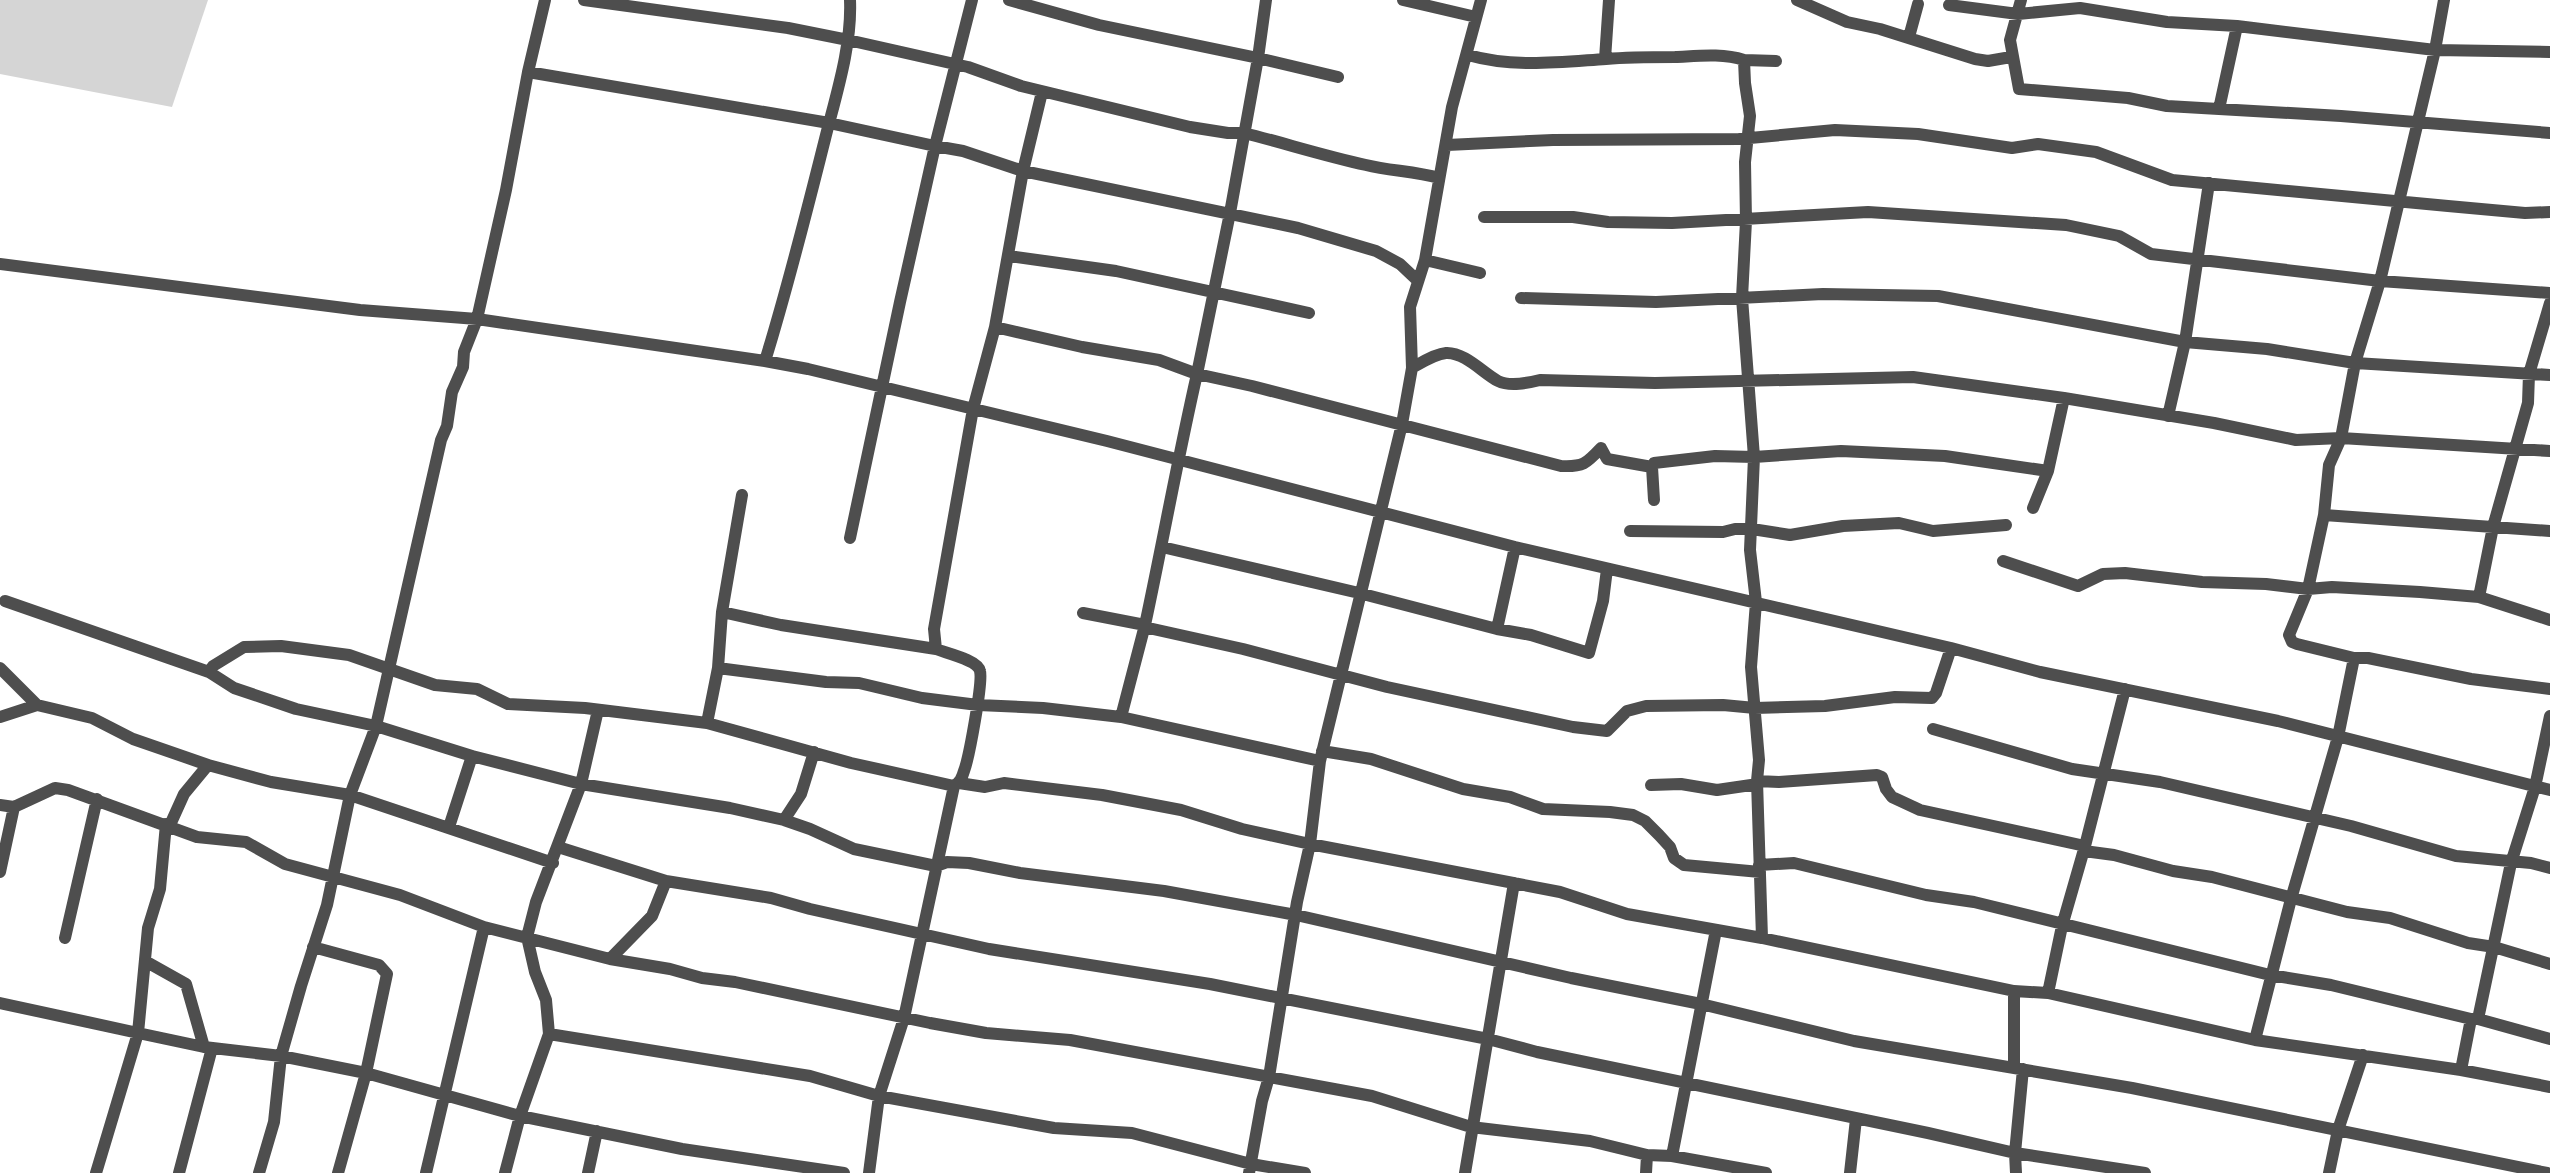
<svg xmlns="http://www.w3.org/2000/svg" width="2550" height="1173" viewBox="0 0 2550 1173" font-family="Barlow,sans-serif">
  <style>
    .grass { fill: #d5d5d5 }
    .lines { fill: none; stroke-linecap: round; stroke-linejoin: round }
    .minor { stroke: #4e4e4e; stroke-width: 12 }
  </style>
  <rect width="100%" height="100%" fill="#fff"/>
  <!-- grass -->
  <path class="grass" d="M 0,0 L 208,0 L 172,107 L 0,74 Z"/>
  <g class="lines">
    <!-- minor -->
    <path class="minor" d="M 584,0 L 788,28 L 848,40 L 968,67 L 1021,86 L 1190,127 L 1228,133 L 1244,133 C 1284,143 1325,156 1366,165 C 1390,171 1415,171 1439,178
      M 1009,0 L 1099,25 L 1258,58 L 1338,77
      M 1266,0 L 1258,58 L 1230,213 L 1197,374 L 1252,386 L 1561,466 C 1583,467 1586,464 1601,448 L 1607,459 L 1652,467 L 1654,500
      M 1403,0 L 1476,17
      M 1797,0 L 1847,22 L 1880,29 L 1975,59 L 1988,61 L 2011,57
      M 2021,0 L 2010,40 L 2019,89 L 2128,98 L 2167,106 L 2341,116 L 2550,133
      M 2444,0 L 2435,50 L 2380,281 L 2355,363 L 2341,438 L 2329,465 L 2324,515 L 2308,589 L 2289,635 L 2292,642 L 2297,644 L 2354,658 L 2368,658 L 2471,679 L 2550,689
      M 1949,5 L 2018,14 L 2080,8 L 2167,22 L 2237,26 L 2435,50 L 2550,52
      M 1909,37 L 1918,4
      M 1468,55 C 1513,68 1560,62 1606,59 C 1629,57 1652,57 1675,57 C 1698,56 1722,53 1744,60 L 1745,83 L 1750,116 L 1745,162 L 1746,221 L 1742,298 L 1754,457 L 1750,550 L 1756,602 L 1751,667 L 1759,760 L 1757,781 L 1762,938
      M 1605,59 L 1609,0
      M 1744,60 L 1776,61
      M 528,72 L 829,123 L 935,146 L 963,151 L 1023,171 L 1298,228 L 1376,251 L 1400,264 L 1418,281
      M 2219,109 L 2237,26
      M 1447,145 L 1553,140 L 1739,139 L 1835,130 L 1918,134 L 2012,148 L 2038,144 L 2096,152 L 2172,180 L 2448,206 L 2525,213 L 2550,212
      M 1484,217 L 1573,217 L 1608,222 L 1672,223 L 1868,212 L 2066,225 L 2119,236 L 2151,254 L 2380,281 L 2550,293
      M 1009,256 L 1116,271 L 1309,313
      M 1425,260 L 1480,273
      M 0,264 L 360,310 L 477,319 L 765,361 L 808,369 L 1107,441 L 1515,547 L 1951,648 L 2040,672 L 2278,721 L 2550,790
      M 1521,298 L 1656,302 L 1823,294 L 1938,296 L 2185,342 L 2267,349 L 2355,363 L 2550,375
      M 995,327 L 1082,347 L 1159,360 L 1197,374 C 1178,457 1163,541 1145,625
      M 765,361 C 788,287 806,214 825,139 C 836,95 852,46 850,0
      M 1412,368 C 1421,363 1434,354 1446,353 C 1465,352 1484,374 1498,381 C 1510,387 1528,383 1540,380 L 1655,383 L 1913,377 L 2064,398 L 2214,423 L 2296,440 L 2341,438 L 2550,451
      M 2168,416 L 2185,342 L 2209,183
      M 1652,467 L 1654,463 L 1715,456 L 1754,457 L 1841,451 L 1945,456 L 2048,471
      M 2033,508 L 2048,471 L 2064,398
      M 2324,515 L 2550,531
      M 1630,531 L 1723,532 L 1735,529 L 1752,529 L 1790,535 L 1843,526 L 1899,523 L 1933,531 L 2006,525
      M 850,538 L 900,302 L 935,146 L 972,0
      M 1162,547 L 1359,593 L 1497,629 L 1531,635 L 1589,653 L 1603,601 L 1607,569
      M 2003,561 L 2078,586 L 2103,574 L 2125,573 L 2202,582 L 2266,584 L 2308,589 L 2332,587 L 2420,592 L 2479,597 L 2550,620
      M 2479,597 L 2493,527 L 2528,403 L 2529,374 L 2550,303
      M 5,601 L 209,672 L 234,688 L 296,709 L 376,726 L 472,756 L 581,784 L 730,808 L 784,820 L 810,829 L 854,849 L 936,866 L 947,862 L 969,863 L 1020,873 L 1164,891 L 1296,915 L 1571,978 L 1701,1004 L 1854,1041 L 2132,1088 L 2547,1173
      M 722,612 L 781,625 L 936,649
      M 1083,613 L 1145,625 L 1121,717
      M 1144,627 L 1243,649 L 1387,687 L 1573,727 L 1607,731 L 1627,711 L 1646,706 L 1723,705 L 1755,708 L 1825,706 L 1895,697 L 1932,698 L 1936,693 L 1951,648
      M 1497,629 L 1515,547
      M 0,668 L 37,705
      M 718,668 L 826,682 L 859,683 L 922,698 L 978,705 L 1043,708 L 1121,717 L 1320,761
      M 209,672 L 213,666 L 244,647 L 281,646 L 349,655 L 435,685 L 477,689 L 508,704 L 585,708 L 707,723 L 851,763 L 954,786
      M 0,717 L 37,705 L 92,718 L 133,739 L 208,765 L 271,782 L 350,795 L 553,863
      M 707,723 L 718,668 L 722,612 L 742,495
      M 1933,729 L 2072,769 L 2160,782 L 2351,826 L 2456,856 L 2531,863 L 2550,868
      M 1322,751 L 1371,759 L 1463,789 L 1510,797 L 1543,809 L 1610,812 L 1633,815 L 1645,821 L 1659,835 L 1670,847 L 1674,858 L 1684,865 L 1760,872
      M 1757,781 L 1779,782 L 1877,775 L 1882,777 L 1886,789 L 1892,797 L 1920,810 L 2085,846
      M 959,783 L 985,787 L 1004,783 L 1102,795 L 1181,810 L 1242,829 L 1310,844 L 1560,892 L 1627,914 L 1762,938 L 2014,991 L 2048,993 L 2255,1040 L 2461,1070 L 2550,1087
      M 1651,785 L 1681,784 L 1717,790 L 1758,784
      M 0,805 L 14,807
      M 784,820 L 801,794 L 814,752
      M 166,824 L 160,889 L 148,928 L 138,1033 L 204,1047
      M 170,825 L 184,794 L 208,765
      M 449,827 L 472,756
      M 558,847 L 666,881 L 771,898 L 810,909 L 989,949 L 1210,984 L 1488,1039 L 1537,1052 L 1928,1133 L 2015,1153 L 2145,1173
      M 2084,851 L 2114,855 L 2173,871 L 2212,877 L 2347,912 L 2390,918 L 2468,943 L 2494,947 L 2550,964
      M 1759,865 L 1794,863 L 1926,895 L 1974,902 L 2270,975 L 2331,985 L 2471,1019 L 2478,1019 L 2550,1039
      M 0,872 L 14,807 L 55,788 L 68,790 L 197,837 L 246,842 L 285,864 L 400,895 L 484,927 L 610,959 L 670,969 L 702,978 L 735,982 L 930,1023 L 986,1033 L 1070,1040 L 1372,1096 L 1471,1127 L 1590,1141 L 1647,1155 L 1672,1156 L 1766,1173
      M 65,938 L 97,799
      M 313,947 L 379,965 L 387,974 L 366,1073 L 338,1173
      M 610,959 L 652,916 L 666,881
      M 145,961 L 186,984 L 204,1047 L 281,1056 L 366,1073 L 520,1116 L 682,1149 L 844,1173
      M 2048,993 L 2062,926 L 2085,846 L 2125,689
      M 0,1003 L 138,1033 L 96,1173
      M 2478,1019 L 2511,863 L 2535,787 L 2550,716
      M 549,1034 L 546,1000 L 535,972 L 527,937 L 536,902 L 581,784 L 598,710
      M 2255,1040 L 2291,899 L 2338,737 L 2354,658
      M 2014,1068 L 2014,991
      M 2461,1070 L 2471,1019
      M 1672,1156 L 1716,930
      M 179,1173 L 212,1048
      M 259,1173 L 274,1122 L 281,1056 L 301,986 L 327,905 L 350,795 L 376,726 L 441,440 L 447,426 L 452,392 L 463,367 L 464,352 L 477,319 L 506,190 L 528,72 L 545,0
      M 426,1173 L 484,927
      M 505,1173 L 520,1116 L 549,1034 L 810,1076 L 879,1096 L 1054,1128 L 1132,1133 L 1251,1164 L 1305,1173
      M 588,1173 L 597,1131
      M 869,1173 L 879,1096 L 904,1018 L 954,786 C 960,782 962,778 964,771 C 969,758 983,682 980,671 C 978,660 946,653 936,649 L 934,629 L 973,409 L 995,327 L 1023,171 L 1042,92
      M 1249,1173 L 1262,1101 L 1269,1077 L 1297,902 L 1310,844 L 1320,761 L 1402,424 L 1412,368 L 1410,307 L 1425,260 L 1452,107 L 1481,0
      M 1465,1173 L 1514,883
      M 1646,1173 L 1647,1155
      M 1850,1173 L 1856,1119
      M 2016,1173 L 2015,1153 L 2023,1069
      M 2329,1173 L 2338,1130 L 2363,1055"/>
  </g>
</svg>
